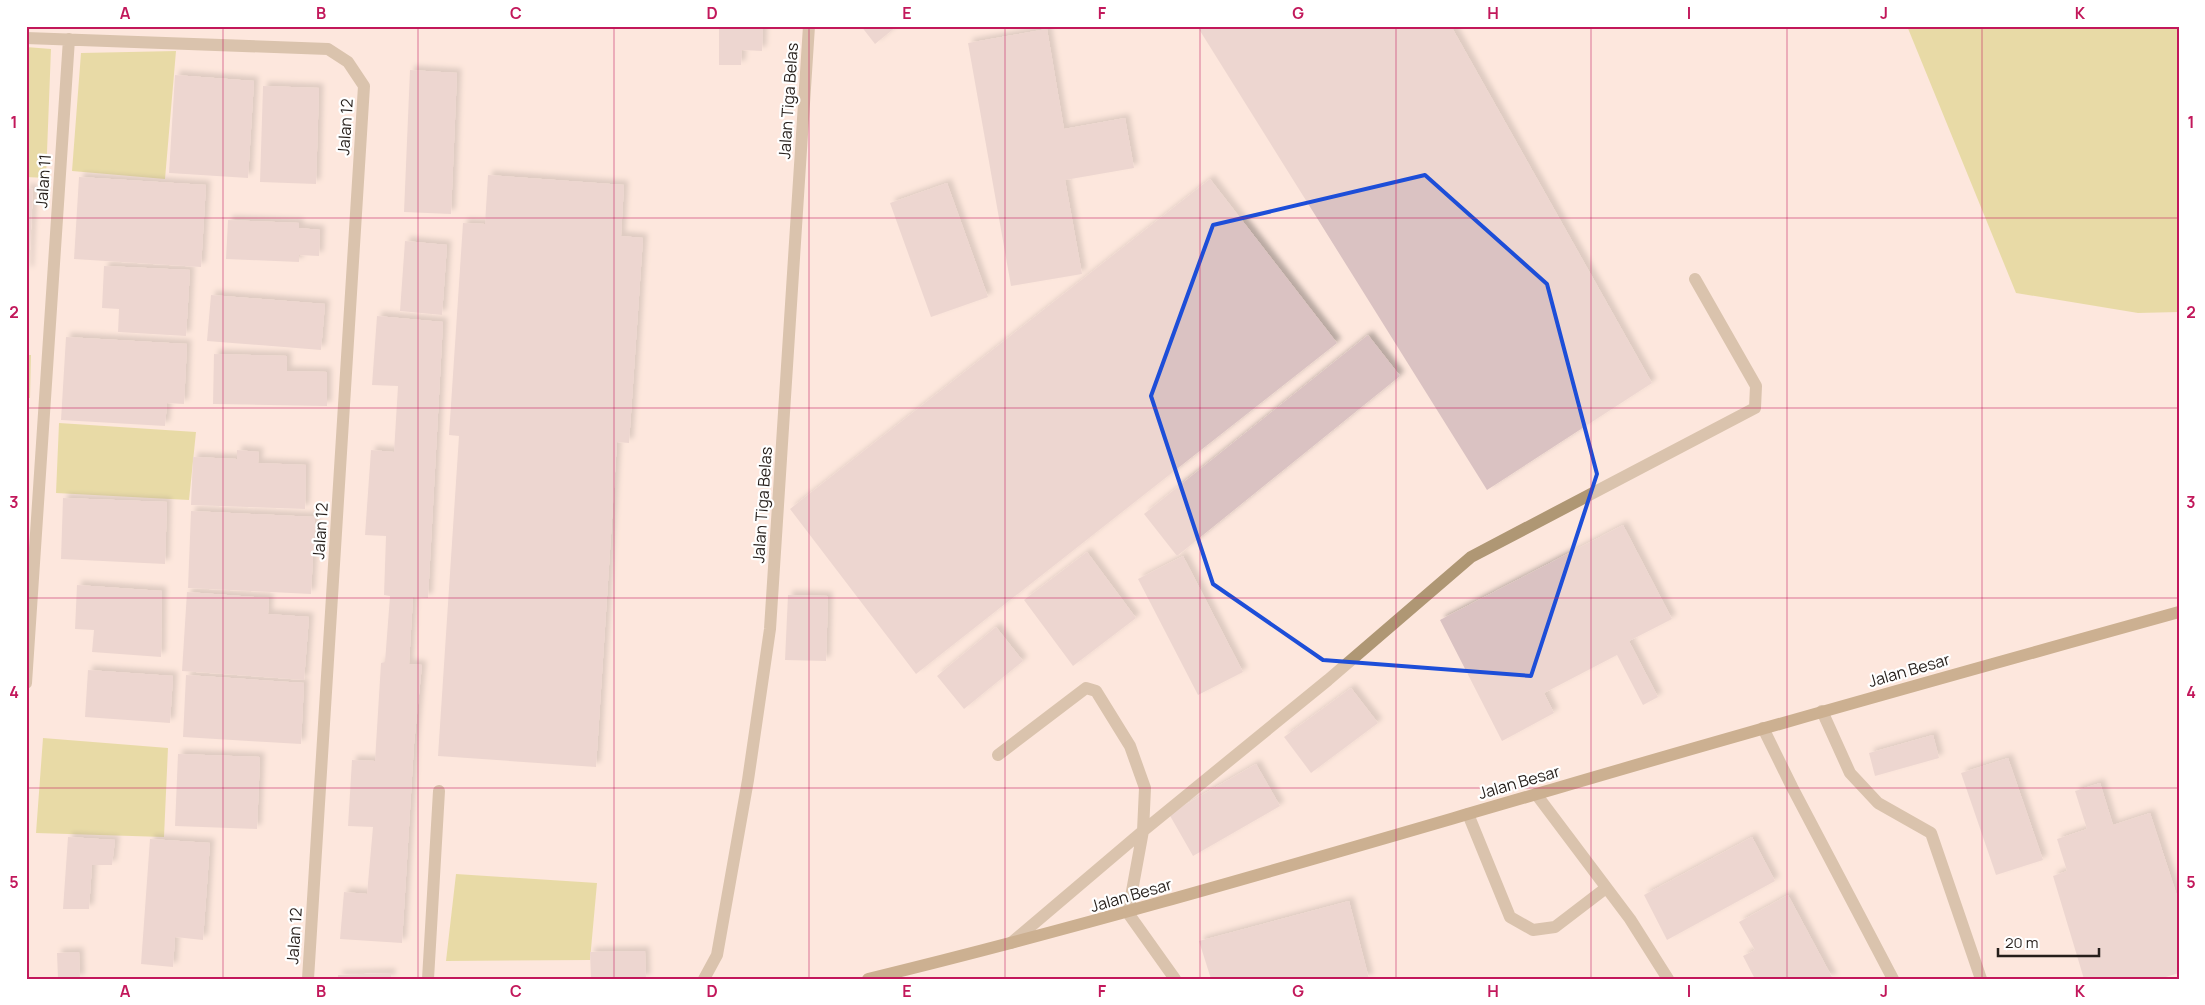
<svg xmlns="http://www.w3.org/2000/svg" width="2205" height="1005" viewBox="0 0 2205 1005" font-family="Manrope,sans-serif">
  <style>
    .green { fill: #cfcb65 }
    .building { fill: #dac2c2; filter: url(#shadow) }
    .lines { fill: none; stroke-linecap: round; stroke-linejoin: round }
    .lane { stroke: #af9774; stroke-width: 12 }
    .street { stroke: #af9774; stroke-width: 12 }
    .secondary { stroke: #906d36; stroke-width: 12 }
    .marked { fill: none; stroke: #1d4ed8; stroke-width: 4; stroke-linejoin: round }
    .grid { fill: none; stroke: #c2185b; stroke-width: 1; stroke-opacity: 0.55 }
    .labels { text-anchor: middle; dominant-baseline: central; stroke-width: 4.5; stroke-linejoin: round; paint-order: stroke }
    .street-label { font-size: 16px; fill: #261f1b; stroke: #fff }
    .neatline { fill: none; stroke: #c2185b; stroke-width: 2 }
    .grid-label { font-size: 16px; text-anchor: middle; font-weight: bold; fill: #c2185b }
  </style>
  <defs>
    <filter id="shadow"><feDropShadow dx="4.5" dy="-4.5" stdDeviation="2.5" flood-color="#0004"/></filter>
  </defs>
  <rect width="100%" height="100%" fill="#fde7dd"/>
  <!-- green -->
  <path class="green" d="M 1907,26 L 2179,26 L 2179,312 L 2138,313 L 2016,293 Z
    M 26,47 L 51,49 L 46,178 L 26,177 Z
    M 176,51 L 165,179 L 72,171 L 81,53 Z
    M 26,355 L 31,355 L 30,398 L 26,398 Z
    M 59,423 L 196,432 L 189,500 L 56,493 Z
    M 43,738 L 168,748 L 164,837 L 36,833 Z
    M 456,874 L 597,883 L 590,960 L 446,961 Z"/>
  <!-- building -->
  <path class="building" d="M 719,26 L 763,26 L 762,51 L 742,50 L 741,65 L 719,65 Z
    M 861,26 L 897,26 L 875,44 Z
    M 1197,26 L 1451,26 L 1652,383 L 1487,490 Z
    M 1047,29 L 1064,129 L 1125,118 L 1134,168 L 1065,180 L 1082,274 L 1011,286 L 968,43 Z
    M 410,70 L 457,73 L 451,214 L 404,212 Z
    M 175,75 L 254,81 L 248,178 L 169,173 Z
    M 263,86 L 319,88 L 316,184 L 260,182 Z
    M 488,175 L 624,185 L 621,236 L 643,238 L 629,443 L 617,442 L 596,767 L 438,756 L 459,436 L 449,435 L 463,223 L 485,224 Z
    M 79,177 L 206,185 L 201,267 L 74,259 Z
    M 1210,179 L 1337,343 L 916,674 L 790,509 Z
    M 947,183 L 988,297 L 931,317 L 890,203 Z
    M 26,188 L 33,189 L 29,271 L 26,271 Z
    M 228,220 L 299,223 L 299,228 L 320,230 L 319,256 L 299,255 L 299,262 L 226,259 Z
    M 405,241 L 447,245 L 442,315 L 400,311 Z
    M 104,266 L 190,270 L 186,336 L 118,332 L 119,309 L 102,308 Z
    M 211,295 L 325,304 L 321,350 L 207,341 Z
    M 377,316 L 443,322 L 428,598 L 413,597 L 409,664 L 422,665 L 414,744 L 402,943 L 340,939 L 344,892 L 367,894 L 373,827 L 348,826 L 352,760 L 375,761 L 381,663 L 385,662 L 390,596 L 384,595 L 386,536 L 365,535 L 371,450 L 394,452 L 398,386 L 372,385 Z
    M 1368,335 L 1400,376 L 1177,556 L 1144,514 Z
    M 66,337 L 187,344 L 184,404 L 167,403 L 165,426 L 61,420 Z
    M 214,354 L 287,356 L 287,371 L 327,372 L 327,406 L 213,404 Z
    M 237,450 L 259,452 L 258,463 L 306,465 L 305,509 L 191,505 L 193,457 L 237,459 Z
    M 63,498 L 167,502 L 165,564 L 61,559 Z
    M 191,511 L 315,517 L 311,594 L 188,588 Z
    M 1623,525 L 1672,619 L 1629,641 L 1658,697 L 1643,705 L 1617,655 L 1544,693 L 1554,713 L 1502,741 L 1440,620 Z
    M 1087,552 L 1136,618 L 1073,666 L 1024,600 Z
    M 1183,556 L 1243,672 L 1198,695 L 1138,579 Z
    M 77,585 L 162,591 L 161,657 L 92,652 L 94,630 L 75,629 Z
    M 187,592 L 269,598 L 268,614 L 309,617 L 304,680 L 182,671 Z
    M 788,595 L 828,596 L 826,661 L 785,660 Z
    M 996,627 L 1023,661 L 964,709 L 937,676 Z
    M 88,670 L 173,676 L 170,723 L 85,717 Z
    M 186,675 L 304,683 L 301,744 L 183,737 Z
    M 1351,688 L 1378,723 L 1311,773 L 1284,737 Z
    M 1933,735 L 1939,758 L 1875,776 L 1869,753 Z
    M 178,754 L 260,757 L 257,829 L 175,826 Z
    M 2008,758 L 2043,860 L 1996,875 L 1961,773 Z
    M 1256,764 L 1280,806 L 1193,856 L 1169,814 Z
    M 2100,783 L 2113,825 L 2150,813 L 2179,902 L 2179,973 L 2159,979 L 2084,979 L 2053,876 L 2067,871 L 2057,839 L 2087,829 L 2075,791 Z
    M 68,837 L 115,840 L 112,865 L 92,865 L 89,909 L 63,909 Z
    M 1752,837 L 1775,881 L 1667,940 L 1644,895 Z
    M 150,839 L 210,843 L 203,940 L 175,937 L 173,967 L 141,964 Z
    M 1788,895 L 1833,979 L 1755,979 L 1743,956 L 1755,950 L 1739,922 Z
    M 1349,901 L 1369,979 L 1211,979 L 1199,941 Z
    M 645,951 L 646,979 L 591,979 L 590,952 Z
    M 79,952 L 80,979 L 58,979 L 57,953 Z
    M 391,973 L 391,979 L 338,979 L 338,975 Z"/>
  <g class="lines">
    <!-- lane -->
    <path class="lane" d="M 1822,711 L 1850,773 L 1878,803 L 1931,833 L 1981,979
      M 1763,728 L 1792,787 L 1893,979
      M 998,755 L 1086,688 L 1096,691 L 1130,746 L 1145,788 L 1143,831 L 1128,913 L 1175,979
      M 1536,794 L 1630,919 L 1668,979
      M 1468,814 L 1510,917 L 1533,930 L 1555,927 L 1606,888
      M 1011,943 L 1143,831 L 1328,680 L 1471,557 L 1755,408 L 1756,386 L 1695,279
      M 428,979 L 439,791"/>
    <!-- street -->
    <path class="street" d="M 26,38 L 328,49 L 348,62 L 364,86 L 308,979
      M 26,683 L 69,39
      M 704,979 L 717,955 L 748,780 L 770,629 L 809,26"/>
    <!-- secondary -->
    <path class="secondary" d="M 868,979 C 1099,923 1326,855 1554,789 C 1761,728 1970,670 2179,612"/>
  </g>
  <!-- marked area -->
  <path d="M0 0H2205V1005H0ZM 1425,175 L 1547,284 L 1597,474 L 1531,676 L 1323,660 L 1213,584 L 1151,396 L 1213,225 Z" fill="#fde7dd" fill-opacity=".55" fill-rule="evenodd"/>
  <path class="marked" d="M 1425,175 L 1547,284 L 1597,474 L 1531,676 L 1323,660 L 1213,584 L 1151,396 L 1213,225 Z"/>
  <!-- grid -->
  <path class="grid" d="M 223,26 L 223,979M 418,26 L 418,979M 614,26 L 614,979M 809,26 L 809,979M 1005,26 L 1005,979M 1200,26 L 1200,979M 1396,26 L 1396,979M 1591,26 L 1591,979M 1787,26 L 1787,979M 1982,26 L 1982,979M 26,218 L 2179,218M 26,408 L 2179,408M 26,598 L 2179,598M 26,788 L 2179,788"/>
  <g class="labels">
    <!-- street labels -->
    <g class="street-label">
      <text transform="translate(788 101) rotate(-86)">Jalan Tiga Belas</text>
      <text transform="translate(345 127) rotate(-86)">Jalan 12</text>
      <text transform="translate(43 181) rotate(-86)">Jalan 11</text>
      <text transform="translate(762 505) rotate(-86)">Jalan Tiga Belas</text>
      <text transform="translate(320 531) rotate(-86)">Jalan 12</text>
      <text transform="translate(1909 670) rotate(-16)">Jalan Besar</text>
      <text transform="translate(1519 782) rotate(-16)">Jalan Besar</text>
      <text transform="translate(1131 895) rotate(-16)">Jalan Besar</text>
      <text transform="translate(294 936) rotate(-86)">Jalan 12</text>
    </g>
  </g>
  <!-- border -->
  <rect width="2205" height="1005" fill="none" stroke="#ffffff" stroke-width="55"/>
  <!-- scale -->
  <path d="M1998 948v8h101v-8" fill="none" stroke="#261f1b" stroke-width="2.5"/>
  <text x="2005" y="948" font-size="15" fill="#261f1b" stroke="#ffffff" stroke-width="4" paint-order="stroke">20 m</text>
  <rect x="28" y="28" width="2150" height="950" class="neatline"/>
  <g class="grid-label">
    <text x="125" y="19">A</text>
    <text x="321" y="19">B</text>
    <text x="516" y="19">C</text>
    <text x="712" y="19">D</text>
    <text x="907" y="19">E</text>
    <text x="1102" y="19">F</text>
    <text x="1298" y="19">G</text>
    <text x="1493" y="19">H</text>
    <text x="1689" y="19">I</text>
    <text x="1884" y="19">J</text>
    <text x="2080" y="19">K</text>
    <text x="14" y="128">1</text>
    <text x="2191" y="128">1</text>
    <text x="14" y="318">2</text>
    <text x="2191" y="318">2</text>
    <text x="14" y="508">3</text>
    <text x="2191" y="508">3</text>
    <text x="14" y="698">4</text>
    <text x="2191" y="698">4</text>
    <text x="14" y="888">5</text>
    <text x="2191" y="888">5</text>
    <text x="125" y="997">A</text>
    <text x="321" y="997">B</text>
    <text x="516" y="997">C</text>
    <text x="712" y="997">D</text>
    <text x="907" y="997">E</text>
    <text x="1102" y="997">F</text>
    <text x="1298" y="997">G</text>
    <text x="1493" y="997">H</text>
    <text x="1689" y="997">I</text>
    <text x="1884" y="997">J</text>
    <text x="2080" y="997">K</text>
  </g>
</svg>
